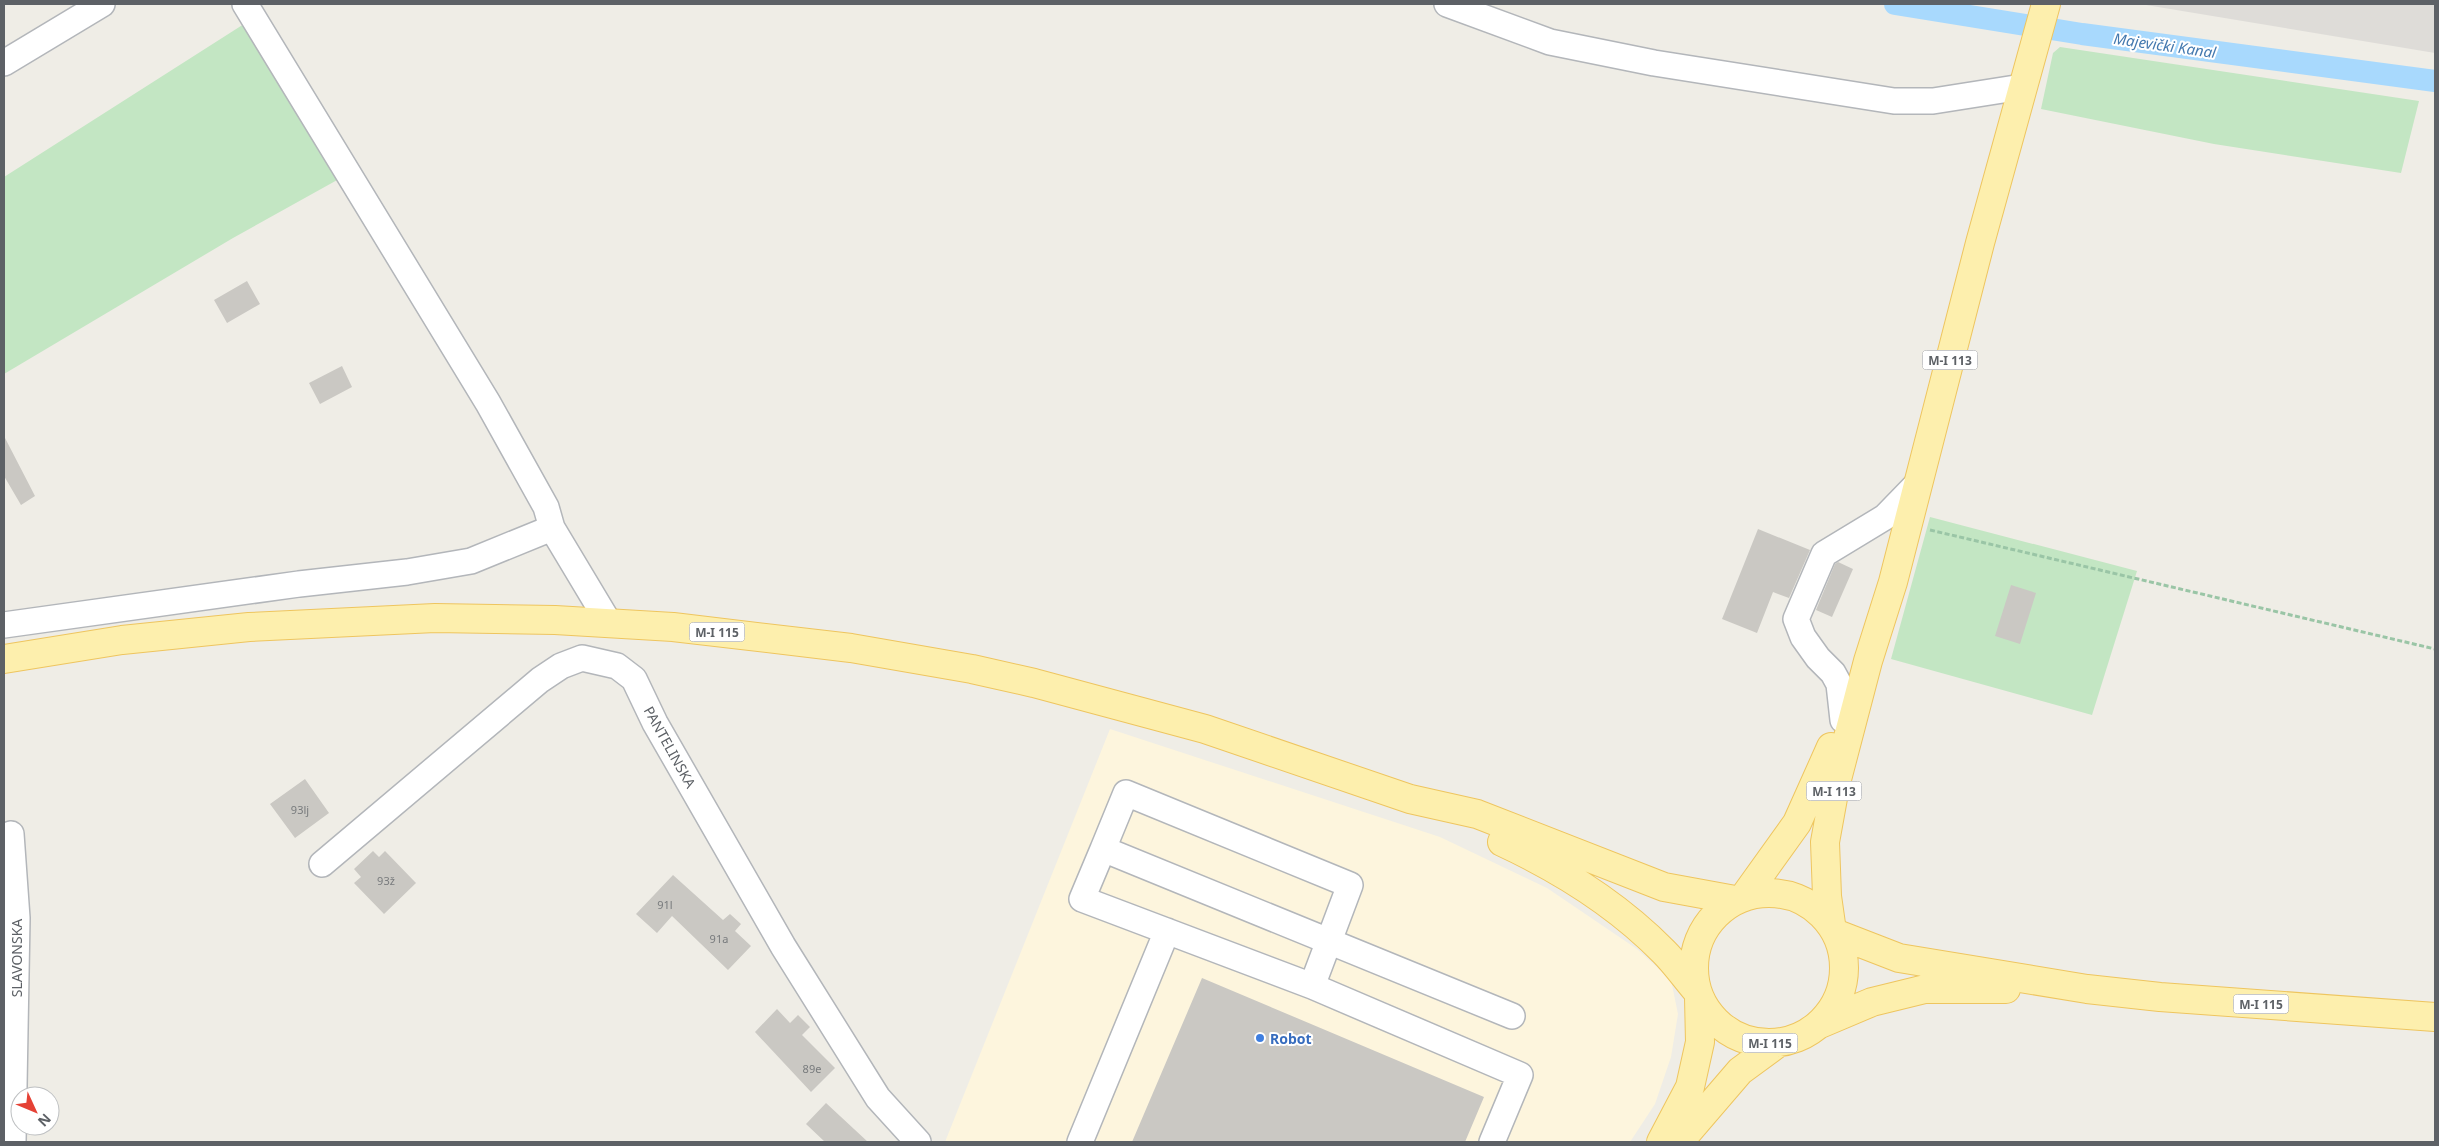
<svg xmlns="http://www.w3.org/2000/svg" width="2439" height="1146" viewBox="0 0 2439 1146" font-family="'Noto Sans',sans-serif">
  <style>
    .commercial { fill: #fdf5dd }
    .industrial { fill: #dedcd8 }
    .green { fill: #c3e6c3 }
    .lines { fill: none; stroke-linecap: round; stroke-linejoin: round }
    .canal { stroke: #a8d9fd; stroke-width: 22 }
    .building { fill: #cac8c3 }
    .minor-casing { stroke: #b3b6ba; stroke-width: 28 }
    .major-casing { stroke: #eec55f; stroke-width: 30 }
    .path { stroke: #9ac5a6; stroke-width: 3; stroke-dasharray: 5 2.5; stroke-linecap: butt }
    .minor { stroke: #fff; stroke-width: 25 }
    .major { stroke: #fdefad; stroke-width: 28 }
    .shop-dot { fill: #3f7fe0; stroke: #fff; stroke-width: 2 }
    .labels { text-anchor: middle; dominant-baseline: central; stroke-width: 4; stroke-linejoin: round; paint-order: stroke }
    .number-label { font-size: 11px; fill: #787b7d }
    .shield { fill: #fff; stroke: #8e9094; stroke-width: 1 }
    .shield-label { font-size: 12px; font-weight: bold; fill: #5d6166 }
    .street-label { font-size: 14px; fill: #5d6166; stroke: #fff }
    .shop-label { font-size: 14px; font-weight: bold; fill: #366cbe; stroke: #fff; text-anchor: start }
    .water-label { font-size: 15px; font-style: italic; fill: #4479af; stroke: #fff }
  </style>
  <rect width="100%" height="100%" fill="#efede6"/>
  <!-- commercial -->
  <path class="commercial" d="M 1110,729 L 1440,837 L 1547,888 L 1637,949 L 1671,980 L 1678,1014 L 1671,1057 L 1655,1104 L 1630,1142 L 945,1142 Z"/>
  <!-- industrial -->
  <path class="industrial" d="M 2140,4 L 2435,4 L 2435,53 Z"/>
  <!-- green -->
  <path class="green" d="M 244,24 L 339,179 L 233,238 L 4,374 L 4,177 Z
    M 2060,47 L 2419,101 L 2401,173 L 2214,144 L 2041,109 L 2053,53 Z
    M 1930,517 L 2137,571 L 2092,715 L 1891,659 Z"/>
  <g class="lines">
    <!-- canal -->
    <path class="canal" d="M 1895,4 L 2082,34 L 2435,81"/>
  </g>
  <!-- building -->
  <path class="building" d="M 247,281 L 260,304 L 227,323 L 214,300 Z
    M 342,366 L 352,387 L 320,404 L 309,383 Z
    M 4,436 L 35,496 L 21,505 L 4,476 Z
    M 1758,529 L 1810,550 L 1789,598 L 1773,592 L 1757,633 L 1722,619 Z
    M 1838,562 L 1853,569 L 1832,617 L 1816,610 L 1835,564 Z
    M 2011,585 L 2036,593 L 2020,644 L 1995,636 Z
    M 305,779 L 329,813 L 295,838 L 270,804 Z
    M 373,851 L 379,857 L 385,851 L 416,883 L 384,914 L 354,883 L 361,877 L 354,869 Z
    M 673,875 L 723,920 L 730,914 L 741,924 L 735,931 L 751,946 L 728,970 L 672,916 L 657,933 L 636,914 Z
    M 1202,978 L 1484,1097 L 1465,1142 L 1132,1142 Z
    M 777,1009 L 790,1023 L 798,1015 L 810,1027 L 802,1035 L 835,1068 L 811,1092 L 755,1032 Z
    M 826,1103 L 868,1142 L 825,1142 L 806,1124 Z"/>
  <g class="lines">
    <defs>
      <path id="minor" d="M 245,4 L 488,403 L 546,507 L 552,528 L 609,623
        M 1447,4 L 1550,42 L 1654,63 L 1894,101 L 1933,101 L 2022,87
        M 4,63 L 102,4
        M 4,625 L 299,584 L 407,572 L 471,561 L 552,528
        M 1843,720 L 1839,684 L 1833,673 L 1818,658 L 1803,637 L 1796,619 L 1824,554 L 1885,517 L 1919,482
        M 11,834 L 17,918 L 13,1142
        M 1103,849 L 1082,899 L 1312,986
        M 322,864 L 540,680 L 561,666 L 582,658 L 617,666 L 634,679 L 655,723 L 783,946 L 878,1098 L 918,1142
        M 1080,1142 L 1167,931
        M 1492,1142 L 1520,1075 L 1312,986 L 1350,885 L 1126,793 L 1103,849 L 1512,1016"/>
      <path id="major" d="M 4,659 L 122,640 L 249,627 L 435,618 L 555,620 L 673,627 L 851,648 L 972,669 L 1034,683 L 1205,729 L 1410,799 L 1477,814 L 1664,887 L 1735,900
        M 1502,842 C 1560,869 1619,906 1664,952 C 1675,963 1685,977 1696,990
        M1694 968a75 75 0 1 1 150 0a75 75 0 1 1-150 0Z
        M 1744,897 L 1797,823 L 1831,747
        M 1831,924 L 1827,896 L 1825,842 L 1835,787 L 1868,661 L 1893,582 L 1980,243 L 2046,4
        M 1837,934 L 1899,958 L 2087,989 L 2160,997 L 2435,1017
        M 1820,1024 L 1872,1002 L 1925,989 L 2006,989
        M 1661,1142 L 1690,1087 L 1700,1042 L 1699,998
        M 1679,1142 L 1740,1071 L 1778,1043"/>
    </defs>
    <!-- minor casing -->
    <use href="#minor" class="minor-casing"/>
    <!-- major casing -->
    <use href="#major" class="major-casing"/>
    <!-- path -->
    <path class="path" d="M 1930,530 L 2435,649"/>
    <!-- minor -->
    <use href="#minor" class="minor"/>
    <!-- major -->
    <use href="#major" class="major"/>
  </g>
  <!-- markers -->
  <circle class="shop-dot" cx="1260" cy="1038" r="5"/>
  <g class="labels">
    <!-- number labels -->
    <g class="number-label">
      <text x="300" y="809">93lj</text>
      <text x="386" y="880">93ž</text>
      <text x="665" y="904">91l</text>
      <text x="719" y="938">91a</text>
      <text x="812" y="1068">89e</text>
    </g>
    <!-- shield labels -->
    <g class="shield">
      <rect x="1922.5" y="350.5" width="55" height="19" rx="4"/>
      <rect x="689.5" y="622.5" width="55" height="19" rx="4"/>
      <rect x="1806.5" y="781.5" width="55" height="19" rx="4"/>
      <rect x="2233.5" y="994.5" width="55" height="19" rx="4"/>
      <rect x="1742.5" y="1033.5" width="55" height="19" rx="4"/>
    </g>
    <g class="shield-label">
      <text x="1950" y="360">M-I 113</text>
      <text x="717" y="632">M-I 115</text>
      <text x="1834" y="791">M-I 113</text>
      <text x="2261" y="1004">M-I 115</text>
      <text x="1770" y="1043">M-I 115</text>
    </g>
    <!-- street labels -->
    <g class="street-label">
      <text transform="translate(670 747) rotate(61)">PANTELINSKA</text>
      <text transform="translate(16 958) rotate(-90)">SLAVONSKA</text>
    </g>
    <!-- shop labels -->
    <g class="shop-label">
      <text x="1270" y="1038">Robot</text>
    </g>
    <!-- water labels -->
    <g class="water-label">
      <text transform="translate(2165 45) rotate(8)">Majevički Kanal</text>
    </g>
  </g>
  <!-- border -->
  <rect width="2439" height="1146" fill="none" stroke="#5d6166" stroke-width="10"/>
  <!-- north arrow -->
  <g transform="translate(35 1111) rotate(134)"><circle r="24" fill="#ffffff" stroke="#bec0c2"/>
  <path d="M0-4L9 19L0 12L-9 19Z" fill="#e54135"/>
  <text y="-8" font-size="14" font-weight="bold" text-anchor="middle" fill="#5d6166">N</text>
  </g>
</svg>
